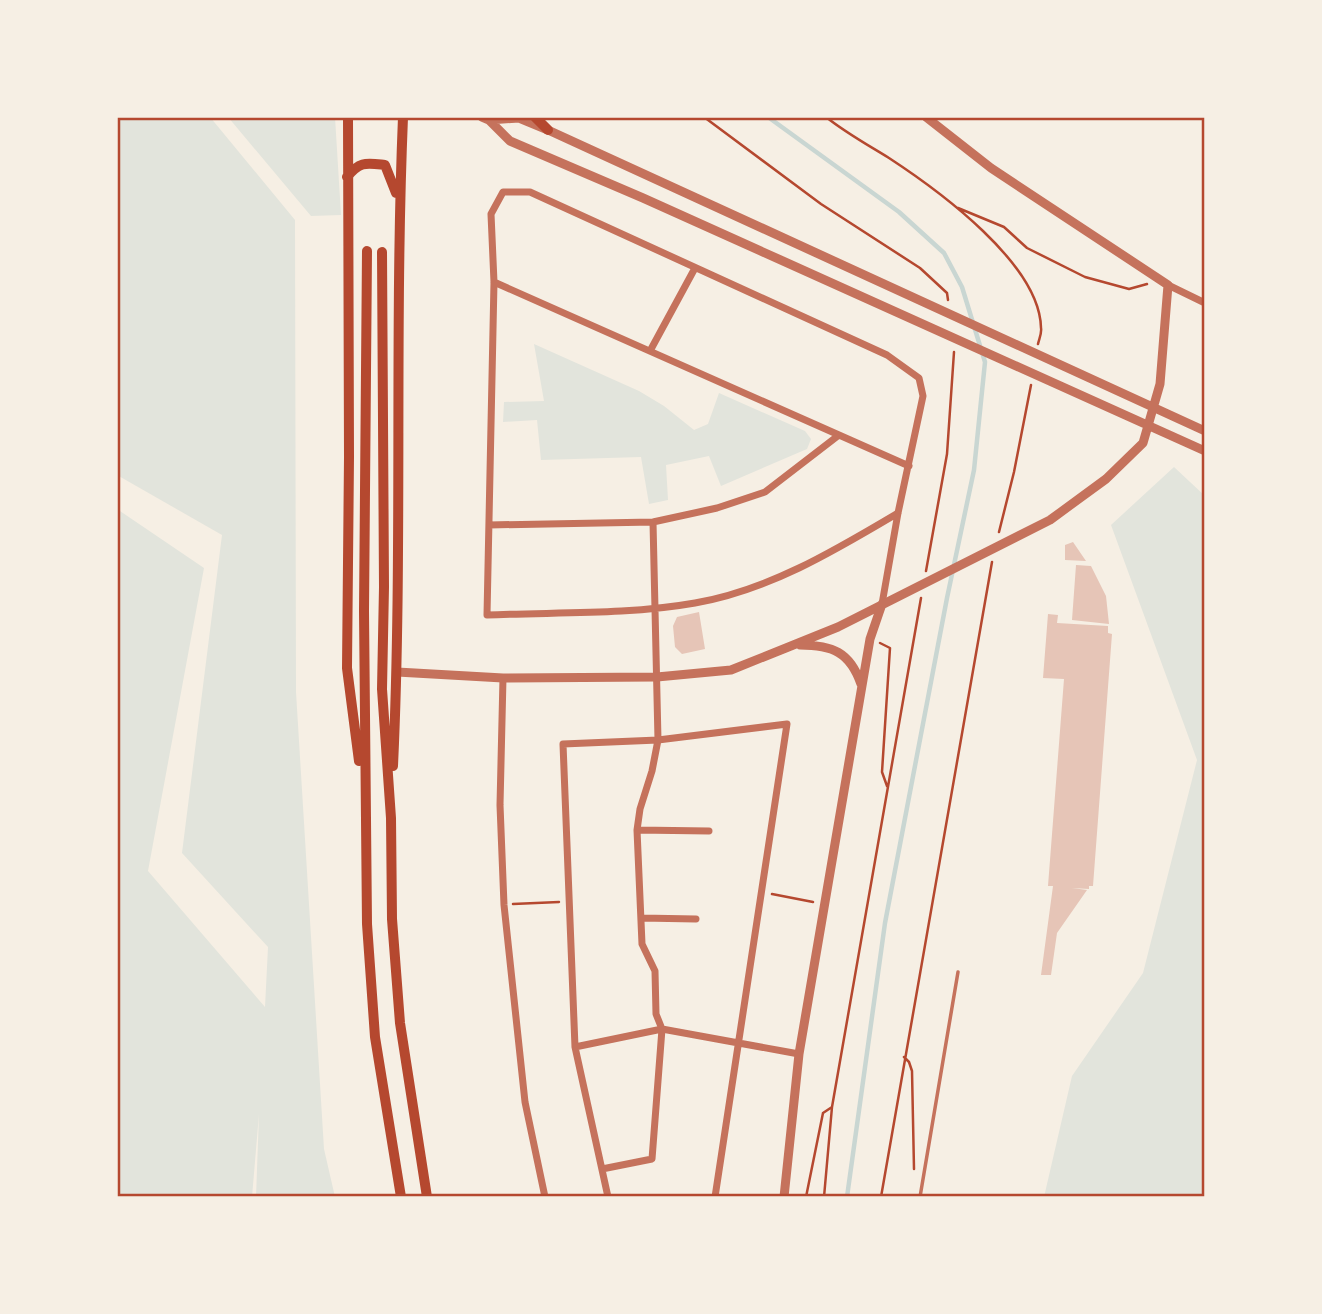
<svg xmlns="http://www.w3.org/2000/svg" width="1322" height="1314" viewBox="0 0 1322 1314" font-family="'Fira Sans',sans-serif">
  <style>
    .green { fill: #e2e4dc }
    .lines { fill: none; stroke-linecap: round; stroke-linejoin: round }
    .stream { stroke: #c9d6d2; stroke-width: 4.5 }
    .building { fill: #e6c5b7 }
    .path { stroke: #b5482f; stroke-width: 2.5 }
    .service { stroke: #c5725c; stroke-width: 3.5 }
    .minor { stroke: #c5725c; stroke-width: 7 }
    .tertiary { stroke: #c5725c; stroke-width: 9 }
    .primary { stroke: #b5482f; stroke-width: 10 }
    .neatline { fill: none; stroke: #b5482f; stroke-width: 2.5 }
  </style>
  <rect width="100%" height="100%" fill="#f6efe4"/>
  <!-- green -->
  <path class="green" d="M 117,117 L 210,117 L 295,220 L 296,692 L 324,1149 L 335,1197 L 256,1197 L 259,1114 L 252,1197 L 117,1197 L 117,509 L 204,568 L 148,871 L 265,1007 L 268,947 L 182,853 L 222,535 L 117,475 Z
    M 228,117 L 335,117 L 341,215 L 311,216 Z
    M 534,344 L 639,391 L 664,406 L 694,430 L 708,424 L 719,393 L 805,431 L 811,439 L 807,449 L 721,486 L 709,456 L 666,465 L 668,500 L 649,504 L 641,457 L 541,460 L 537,420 L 503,422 L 504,402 L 544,401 Z
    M 1174,467 L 1205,496 L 1205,1197 L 1044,1197 L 1072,1076 L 1143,973 L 1197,760 L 1111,525 Z"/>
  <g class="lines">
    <!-- stream -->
    <path class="stream" d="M 768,117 L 899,212 L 944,253 L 962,287 L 985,362 L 974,470 L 947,598 L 885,923 L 847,1197"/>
  </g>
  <!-- building -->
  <path class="building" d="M 1073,542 L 1086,561 L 1065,560 L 1065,545 Z
    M 1076,565 L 1091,566 L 1106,596 L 1109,624 L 1072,620 Z
    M 699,612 L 705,649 L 682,654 L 675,647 L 673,626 L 677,617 Z
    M 1048,614 L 1058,615 L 1057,623 L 1108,626 L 1108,633 L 1112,634 L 1093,886 L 1089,886 L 1089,889 L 1072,888 L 1087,890 L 1057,933 L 1051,975 L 1041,975 L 1053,886 L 1048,886 L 1064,679 L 1043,678 Z"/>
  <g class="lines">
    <!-- path -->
    <path class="path" d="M 704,117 L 821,204 L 920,268 L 947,293 L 948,300
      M 826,117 C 846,133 868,145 889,158 C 938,190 1040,264 1041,328 C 1042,333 1039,339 1038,344
      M 958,208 L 1004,227 L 1027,248 L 1085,277 L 1129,289 L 1147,284
      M 999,532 L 1014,472 L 1031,385
      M 926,571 L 947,454 L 954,352
      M 880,643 L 890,648 L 882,772 L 887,786
      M 772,894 L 813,902
      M 513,904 L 559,902
      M 904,1057 L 909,1062 L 912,1071 L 914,1169
      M 806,1197 L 823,1113 L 832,1107
      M 824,1197 L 832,1107 L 921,598
      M 881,1197 L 992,562"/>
    <!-- service -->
    <path class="service" d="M 920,1197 L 958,972"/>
    <!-- minor -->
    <path class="minor" d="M 494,282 L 909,466
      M 1168,285 L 1205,303
      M 650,351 L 695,268
      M 489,525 L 653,522 L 717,508 L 765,492 L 839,435
      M 882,604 L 898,513 L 923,396 L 919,378 L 887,355 L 530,192 L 503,192 L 491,214 L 494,282 L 487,615 C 556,612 627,615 695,603 C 769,590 834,551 898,513
      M 503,678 L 500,805 L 504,905 L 525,1102 L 545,1197
      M 637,830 L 709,831
      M 641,918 L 696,919
      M 575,1047 L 662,1029 L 799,1054
      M 602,1169 L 652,1159 L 662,1029 L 656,1014 L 655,971 L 642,944 L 637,830 L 640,809 L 652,771 L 658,740 L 653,522
      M 608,1197 L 575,1047 L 563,744 L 658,740 L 787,724 L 715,1197"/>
    <!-- tertiary -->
    <path class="tertiary" d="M 482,117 L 489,120 L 519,118 L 548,130 L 1205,431
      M 489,120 L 510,141 L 643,198 L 1205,451
      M 800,645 C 832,645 850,652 861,684
      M 397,672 L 503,678 L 657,677 L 731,670 L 838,627 L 1050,520 L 1106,479 L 1143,443 L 1160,384 L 1168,285 L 991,168 L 926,117
      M 784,1197 L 799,1054 L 870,639 L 882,604"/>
    <!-- primary -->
    <path class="primary" d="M 348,117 L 349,457 L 347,668 L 359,761
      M 535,117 L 548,130
      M 347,177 C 360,161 366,163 385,165 L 396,193
      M 367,251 L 364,611 L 367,924 L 375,1037 L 401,1197
      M 382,252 L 384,587 L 382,689 L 391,818 L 392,919 L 400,1023 L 427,1197
      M 393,766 C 403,550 394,333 403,117"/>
  </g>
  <!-- border -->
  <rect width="1322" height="1314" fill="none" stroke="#f6efe4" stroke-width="238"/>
  <rect x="119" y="119" width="1084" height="1076" class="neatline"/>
</svg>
